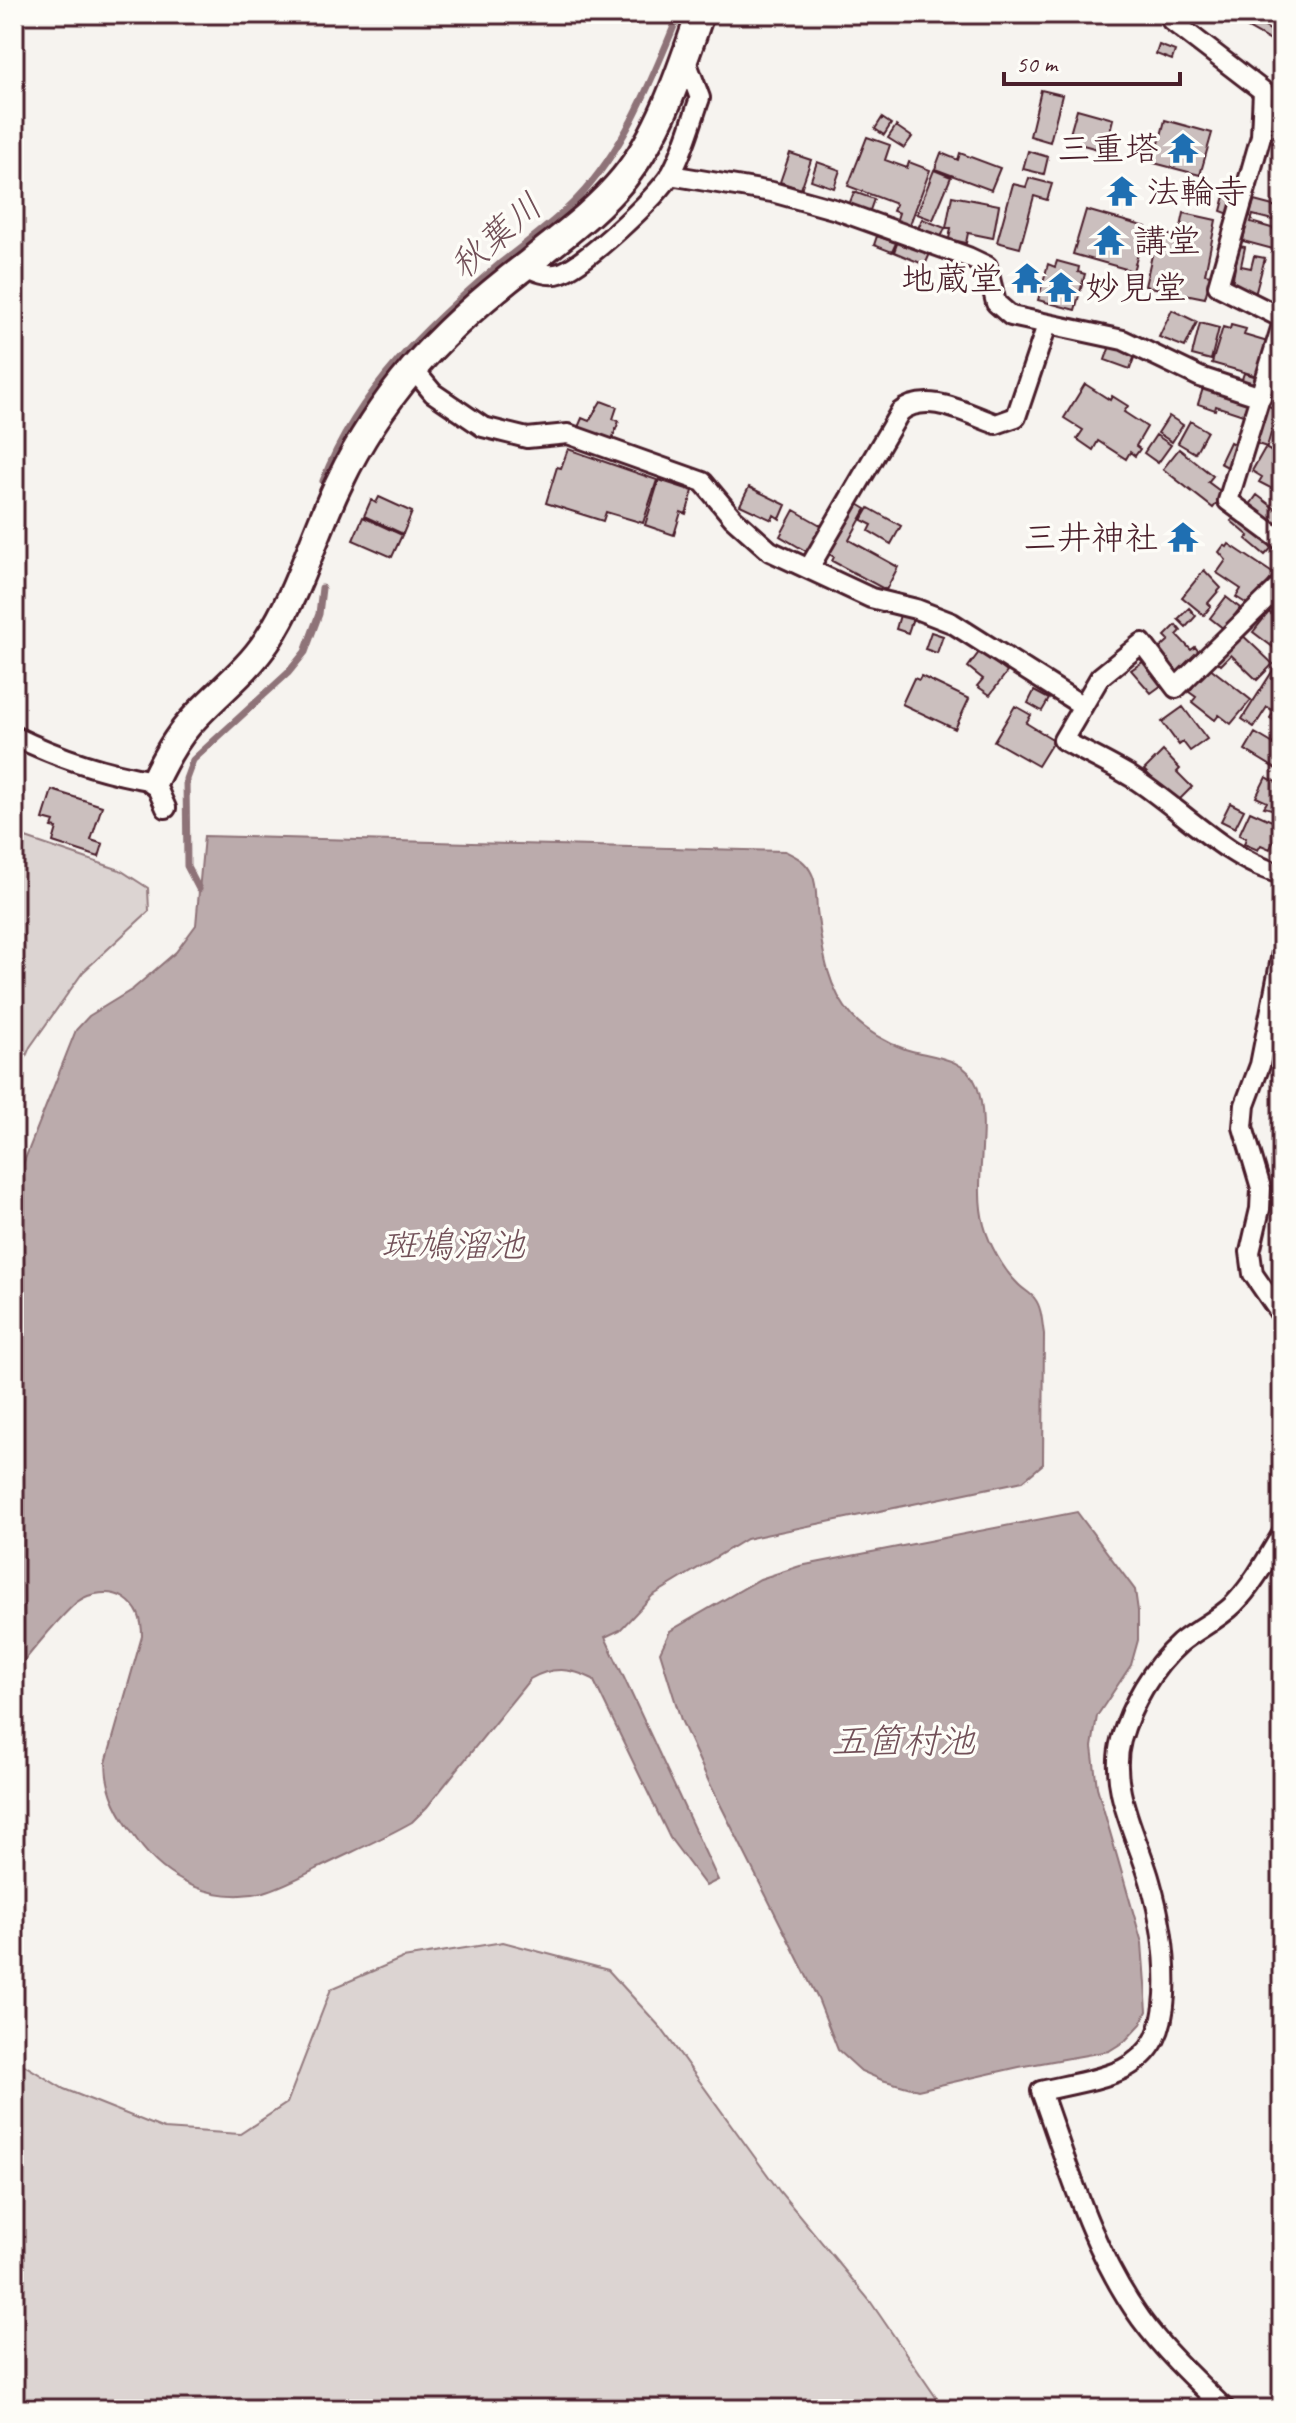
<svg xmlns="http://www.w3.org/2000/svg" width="1296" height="2423" viewBox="0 0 1296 2423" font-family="Caveat,'Klee One',sans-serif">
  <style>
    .green { fill: #dcd4d2; stroke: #937a7e; stroke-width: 2 }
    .water { fill: #bbabac; stroke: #8e7378; stroke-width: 2 }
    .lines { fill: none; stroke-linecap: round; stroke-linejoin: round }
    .stream { stroke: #8e7378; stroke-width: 7 }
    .building { fill: #cbbfbe; stroke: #4a1f2b; stroke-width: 2 }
    .street-casing { stroke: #4a1f2b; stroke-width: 24 }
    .secondary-casing { stroke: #4a1f2b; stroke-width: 32 }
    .street { stroke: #fdfcf7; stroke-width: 18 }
    .secondary { stroke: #fdfcf7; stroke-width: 26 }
    .labels { text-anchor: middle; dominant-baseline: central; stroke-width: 7; stroke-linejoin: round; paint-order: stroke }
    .poi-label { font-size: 34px; fill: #4a1f2b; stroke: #fdfcf7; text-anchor: end }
    .water-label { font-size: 36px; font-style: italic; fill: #725058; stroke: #fdfcf7 }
  </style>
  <rect width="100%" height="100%" fill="#f6f3ef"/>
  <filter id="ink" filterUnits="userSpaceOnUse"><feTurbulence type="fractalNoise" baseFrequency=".0125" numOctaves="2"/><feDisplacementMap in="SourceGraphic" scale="16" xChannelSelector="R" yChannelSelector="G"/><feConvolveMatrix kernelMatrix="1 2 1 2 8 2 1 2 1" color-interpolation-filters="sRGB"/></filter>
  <g filter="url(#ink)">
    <!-- green -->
    <path class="green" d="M 14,834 L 120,870 L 148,888 L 149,911 L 83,972 L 30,1047 L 14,1084 Z
      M 503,1942 L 608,1970 L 661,2028 L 780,2192 L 870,2301 L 944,2409 L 14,2409 L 14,2059 L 64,2089 L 164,2129 L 240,2134 L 287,2103 L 331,1989 L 403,1958 Z"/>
    <!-- water -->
    <path class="water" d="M 204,836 L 785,851 C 797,857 806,861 812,874 C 817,884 816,899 817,910 C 822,947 826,988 853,1017 C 866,1031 887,1043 905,1049 C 929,1057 966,1056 977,1086 C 992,1129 972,1180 984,1225 C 989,1244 1003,1269 1017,1283 C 1022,1289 1031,1293 1035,1299 C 1042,1308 1042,1323 1044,1334 L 1043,1464 L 1023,1481 L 746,1539 L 652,1596 L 620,1630 L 605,1637 L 718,1880 L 706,1886 L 670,1838 L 593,1679 C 571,1668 552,1666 530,1679 L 427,1807 L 412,1822 C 384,1838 354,1851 325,1865 C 305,1874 285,1886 264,1892 C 214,1904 166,1881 137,1840 C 120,1816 106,1793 106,1763 L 142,1636 C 142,1620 139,1608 124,1598 C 111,1590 90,1592 77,1602 C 59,1618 29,1654 14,1674 L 14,1187 L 76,1030 L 89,1016 L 133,989 L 176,952 L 196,925 Z
      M 1077,1512 L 1135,1590 L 1138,1611 L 1138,1640 L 1131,1665 L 1097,1716 L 1092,1747 L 1097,1787 L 1142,1943 L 1147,2011 L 1141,2024 L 1125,2041 L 1109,2051 L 1019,2067 L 918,2090 L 882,2080 L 861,2071 L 838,2050 L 818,1999 L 709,1782 L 681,1720 L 660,1652 L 670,1631 L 760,1579 L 800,1566 Z"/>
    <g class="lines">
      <!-- stream -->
      <path class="stream" d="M 323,481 C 358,390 429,324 502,262 C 527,242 555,222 577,199 C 626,147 652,79 679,14
        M 199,889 L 187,866 L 186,779 L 193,760 L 288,673 L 305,652 L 319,614 L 322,588"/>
    </g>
    <!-- building -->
    <path class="building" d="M 1243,14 L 1275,33 L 1271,41 L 1225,15 Z
      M 1159,45 L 1175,51 L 1172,60 L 1156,54 Z
      M 1041,90 L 1062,95 L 1050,142 L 1030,136 Z
      M 1077,109 L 1113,119 L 1105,151 L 1068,141 Z
      M 882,118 L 891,124 L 884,135 L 875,129 Z
      M 1165,120 L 1212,133 L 1200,175 L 1154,163 Z
      M 896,126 L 912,137 L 904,148 L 888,138 Z
      M 867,137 L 890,145 L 885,160 L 907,168 L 909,162 L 930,170 L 909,227 L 896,222 L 899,213 L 893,211 L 896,204 L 848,186 Z
      M 1028,151 L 1048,157 L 1044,174 L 1023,169 Z
      M 790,153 L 811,160 L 801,189 L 780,182 Z
      M 941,153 L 958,160 L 960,153 L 1000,168 L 991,190 L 935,169 Z
      M 817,162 L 840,170 L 834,188 L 811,180 Z
      M 934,170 L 951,177 L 933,220 L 917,214 Z
      M 1029,178 L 1052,184 L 1047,200 L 1034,196 L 1020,248 L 997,242 L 1013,184 L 1026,187 Z
      M 854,192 L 874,199 L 869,213 L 849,205 Z
      M 952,196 L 999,205 L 993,238 L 968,233 L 966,243 L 949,239 L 951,228 L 946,228 Z
      M 1225,196 L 1233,198 L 1229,214 L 1221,211 Z
      M 1280,196 L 1282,197 L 1280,222 L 1253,215 L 1251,222 L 1278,230 L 1273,249 L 1243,241 L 1248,215 L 1250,216 L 1254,201 L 1277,207 Z
      M 1086,210 L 1146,227 L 1133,271 L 1073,254 Z
      M 1184,213 L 1216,220 L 1205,274 L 1211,275 L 1205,298 L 1145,286 L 1157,233 L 1179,237 Z
      M 922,219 L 945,228 L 940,240 L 917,231 Z
      M 877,236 L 896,243 L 892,252 L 874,245 Z
      M 900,236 L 932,249 L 925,265 L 894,252 Z
      M 1239,246 L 1245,247 L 1241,266 L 1251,268 L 1254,256 L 1265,258 L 1255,295 L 1231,289 Z
      M 1057,261 L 1079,267 L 1078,272 L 1085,274 L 1075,310 L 1038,300 L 1048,264 L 1055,267 Z
      M 1023,270 L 1036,274 L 1032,287 L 1019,283 Z
      M 1172,310 L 1197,322 L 1185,347 L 1159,337 Z
      M 1200,323 L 1219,328 L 1211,360 L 1192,355 Z
      M 1231,325 L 1246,329 L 1244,335 L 1271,343 L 1261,377 L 1212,363 L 1223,327 L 1230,329 Z
      M 1110,346 L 1135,355 L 1130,369 L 1105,360 Z
      M 1244,373 L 1264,379 L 1260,391 L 1240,385 Z
      M 1281,377 L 1282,378 L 1282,404 L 1275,400 L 1280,390 L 1276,387 Z
      M 1085,384 L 1110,400 L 1112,396 L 1128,406 L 1124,412 L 1147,427 L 1136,446 L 1140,449 L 1135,456 L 1130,452 L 1126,459 L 1098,441 L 1093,450 L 1077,439 L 1083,430 L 1064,418 Z
      M 1204,385 L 1251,402 L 1246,416 L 1216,406 L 1215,410 L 1198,404 Z
      M 601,401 L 617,407 L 613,419 L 619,421 L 611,442 L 576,432 L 582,418 L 589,421 Z
      M 1265,405 L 1278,409 L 1267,447 L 1254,443 Z
      M 1282,414 L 1282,431 L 1275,427 Z
      M 1169,416 L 1183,425 L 1172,442 L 1158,433 Z
      M 1190,421 L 1207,431 L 1195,453 L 1178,443 Z
      M 1156,435 L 1171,445 L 1158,463 L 1144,453 Z
      M 1230,442 L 1243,449 L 1233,470 L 1220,463 Z
      M 1265,448 L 1282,457 L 1282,494 L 1259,482 L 1262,477 L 1252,471 Z
      M 568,449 L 657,480 L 643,523 L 606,512 L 603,521 L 546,503 L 557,467 L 561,468 Z
      M 1179,449 L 1213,476 L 1208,482 L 1224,494 L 1213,508 L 1163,469 Z
      M 659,480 L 693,491 L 686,514 L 681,512 L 674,535 L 645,525 Z
      M 749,487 L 786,505 L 780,519 L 774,515 L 772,520 L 740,505 Z
      M 1257,495 L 1282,514 L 1282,535 L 1247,509 Z
      M 379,497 L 412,512 L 403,534 L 364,516 L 371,500 L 376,503 Z
      M 856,503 L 866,509 L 849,540 L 898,567 L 886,590 L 832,561 L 834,557 L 829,554 Z
      M 869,508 L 901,526 L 891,544 L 869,531 L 872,525 L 862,520 Z
      M 794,510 L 824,527 L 809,553 L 780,536 Z
      M 1238,514 L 1275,544 L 1265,555 L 1246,539 L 1249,536 L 1231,521 Z
      M 363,517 L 402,535 L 392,557 L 353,540 Z
      M 1229,544 L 1274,574 L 1252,607 L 1236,597 L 1241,589 L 1217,573 L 1226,560 L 1219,552 L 1224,545 L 1227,547 Z
      M 1204,570 L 1221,588 L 1208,603 L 1211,606 L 1204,615 L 1182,597 Z
      M 1226,597 L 1240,608 L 1224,629 L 1210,618 Z
      M 1189,608 L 1196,616 L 1186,627 L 1178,619 Z
      M 1269,612 L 1271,614 L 1273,612 L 1282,619 L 1282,654 L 1253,632 Z
      M 900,615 L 913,618 L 908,633 L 896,629 Z
      M 1176,625 L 1181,631 L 1177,635 L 1191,650 L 1195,647 L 1202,656 L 1179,677 L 1156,652 L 1169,640 L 1165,636 Z
      M 1237,630 L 1273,664 L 1257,680 L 1231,655 L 1221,665 L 1211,656 Z
      M 931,632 L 943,636 L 937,653 L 925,649 Z
      M 980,651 L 1007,672 L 990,695 L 977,686 L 983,679 L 968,667 Z
      M 1150,657 L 1166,682 L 1151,693 L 1131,670 Z
      M 1279,661 L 1282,663 L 1282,694 L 1272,710 L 1267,707 L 1254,727 L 1242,719 Z
      M 1209,667 L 1251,700 L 1231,724 L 1219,715 L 1215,720 L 1192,702 L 1196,697 L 1189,692 Z
      M 921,676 L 969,699 L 955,729 L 902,704 L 914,678 L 919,680 Z
      M 1034,691 L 1049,699 L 1042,711 L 1028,703 Z
      M 1282,700 L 1282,725 L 1270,718 Z
      M 1015,706 L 1031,715 L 1026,723 L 1054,740 L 1038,766 L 994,741 Z
      M 1183,707 L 1207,739 L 1190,751 L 1183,742 L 1179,745 L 1162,722 Z
      M 1255,733 L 1282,749 L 1281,772 L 1245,750 Z
      M 1163,751 L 1180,769 L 1177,772 L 1192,787 L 1176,803 L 1144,770 Z
      M 1266,777 L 1282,785 L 1282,812 L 1264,807 L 1267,802 L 1256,797 Z
      M 52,790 L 102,806 L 91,840 L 103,844 L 99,857 L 53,842 L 57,828 L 52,827 L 54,822 L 43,819 Z
      M 1230,803 L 1244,810 L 1235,828 L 1221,821 Z
      M 1250,811 L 1281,825 L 1270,849 L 1261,845 L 1258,850 L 1244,844 L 1246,838 L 1239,835 Z"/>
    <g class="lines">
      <defs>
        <path id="street" d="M 1174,14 L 1172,21 L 1263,91 L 1261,136 L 1218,286 L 1282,318
          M 670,175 L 772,192 L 837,210 L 968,257 L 987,266 L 996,303 L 1011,316 L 1123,340 L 1200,377 L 1261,397
          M 525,265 C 534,271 549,277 560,273 C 585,265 658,196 671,174 C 684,151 691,123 700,98 L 685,58
          M 1282,325 L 1228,501 L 1282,541
          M 413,369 L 433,393 L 483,427 L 527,438 L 568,434 L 703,482 L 733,518 L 770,551 L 871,598 L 916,609 L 952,623 L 1083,706
          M 809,568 L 900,412 C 927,390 967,414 996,424 L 1016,417 L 1047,325
          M 1282,584 L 1176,688 L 1142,643 L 1100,677 L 1063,740 C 1086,753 1111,764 1133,778 C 1179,807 1229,862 1282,874
          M 14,736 C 59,758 104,773 154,781 L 166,808
          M 1282,953 L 1260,1065 L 1245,1105 L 1243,1127 L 1261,1188 L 1260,1209 L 1250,1252 L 1253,1274 L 1282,1316
          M 1225,2409 C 1196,2381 1165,2352 1141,2319 C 1092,2251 1069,2169 1041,2091 C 1066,2085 1101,2080 1123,2069 C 1155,2053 1163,2028 1165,1995 C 1167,1956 1161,1919 1150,1881 C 1138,1838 1108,1787 1121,1740 C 1131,1705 1152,1668 1180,1643 C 1197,1629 1218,1620 1234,1604 C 1253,1585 1268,1557 1282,1534"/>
        <path id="secondary" d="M 154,781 C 164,760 174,741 189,724 C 214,695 246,673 267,641 C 300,591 314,533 340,481 C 359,441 385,402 413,369 C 447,329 487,295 529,263 C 561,237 597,211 624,178 C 661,132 681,69 700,14"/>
      </defs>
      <!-- street casing -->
      <use href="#street" class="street-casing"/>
      <!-- secondary casing -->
      <use href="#secondary" class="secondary-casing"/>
      <!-- street -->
      <use href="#street" class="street"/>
      <!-- secondary -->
      <use href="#secondary" class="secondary"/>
    </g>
  </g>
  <!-- icons -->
  <defs>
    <symbol id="temple-bare" viewBox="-9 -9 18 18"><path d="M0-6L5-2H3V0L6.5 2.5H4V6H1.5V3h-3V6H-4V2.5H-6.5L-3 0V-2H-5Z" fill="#1f6fb2" stroke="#fdfcf7" stroke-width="2.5" paint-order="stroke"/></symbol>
  </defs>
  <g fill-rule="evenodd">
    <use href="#temple-bare" x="1161" y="126" width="44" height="44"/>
    <use href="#temple-bare" x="1100" y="169" width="44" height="44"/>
    <use href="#temple-bare" x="1087" y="218" width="44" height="44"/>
    <use href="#temple-bare" x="1005" y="256" width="44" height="44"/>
    <use href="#temple-bare" x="1039" y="265" width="44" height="44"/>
    <use href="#temple-bare" x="1161" y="515" width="44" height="44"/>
  </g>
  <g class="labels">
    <!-- poi labels -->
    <g class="poi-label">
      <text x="1159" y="148">三重塔</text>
      <text x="1146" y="191" text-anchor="start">法輪寺</text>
      <text x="1133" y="240" text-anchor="start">講堂</text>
      <text x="1003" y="278">地蔵堂</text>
      <text x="1085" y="287" text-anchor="start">妙見堂</text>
      <text x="1159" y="537">三井神社</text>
    </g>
    <!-- water labels -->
    <g class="water-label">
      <text transform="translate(496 236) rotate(-41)">秋葉川</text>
      <text x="453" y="1245">斑鳩溜池</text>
      <text x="903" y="1741">五箇村池</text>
    </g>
  </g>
  <!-- margin -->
  <rect width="1296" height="2423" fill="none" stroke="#fdfcf7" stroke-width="48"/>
  <rect x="24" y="24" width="1248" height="2375" fill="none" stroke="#4a1f2b" stroke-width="3" filter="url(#ink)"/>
  <!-- scale -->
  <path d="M1004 72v12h176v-12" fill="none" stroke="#4a1f2b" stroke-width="4"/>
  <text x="1016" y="72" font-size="24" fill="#4a1f2b" stroke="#fdfcf7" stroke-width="6" paint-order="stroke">50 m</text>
</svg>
